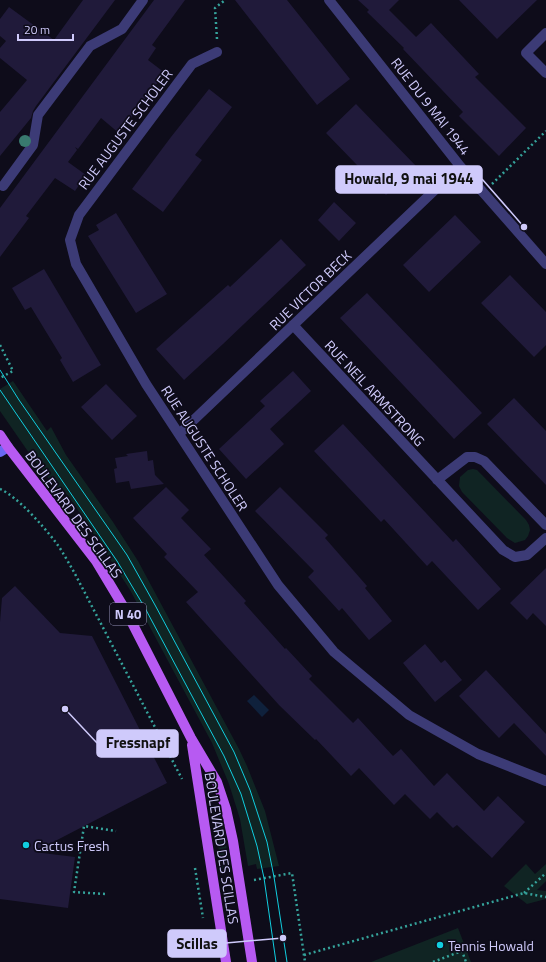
<svg xmlns="http://www.w3.org/2000/svg" width="546" height="962" viewBox="0 0 546 962" font-family="'Titillium Web',sans-serif">
  <style>
    .green { fill: #102423 }
    .water { fill: #0f213c }
    .building { fill: #201a3a }
    .lines { fill: none; stroke-linecap: round; stroke-linejoin: round }
    .path { stroke: #35a39b; stroke-width: 2.5; stroke-dasharray: 2 3; stroke-linecap: butt }
    .minor { stroke: #3c3b76; stroke-width: 10 }
    .secondary { stroke: #6a68f3; stroke-width: 10 }
    .primary { stroke: #b75af2; stroke-width: 10 }
    .tram { stroke: #11cedf; stroke-width: 1 }
    .tree { fill: #397a6f }
    .poi-dot { fill: #11cedf; stroke: #0e0c1a; stroke-width: 1.5 }
    .labels { text-anchor: middle; dominant-baseline: central; stroke-width: 3.5; stroke-linejoin: round; paint-order: stroke }
    .shield { fill: #0e0c1a; stroke: #9591b8; stroke-width: 1 }
    .shield-label { font-size: 13px; font-weight: bold; fill: #cfcafb }
    .street-label { font-size: 14px; fill: #cfcafb; stroke: #0e0c1a }
    .poi-label { font-size: 14px; fill: #cfcafb; stroke: #0e0c1a; text-anchor: start }
    .leader { fill: none; stroke: #cfcafb; stroke-width: 1.5 }
    .callout-dot { fill: #cfcafb; stroke: #0e0c1a; stroke-width: 1.5 }
    .callout { fill: #cfcafb; stroke: #cfcafb; stroke-width: 1.5 }
    .callout-label { font-size: 15px; text-anchor: middle; font-weight: bold; fill: #111 }
  </style>
  <rect width="100%" height="100%" fill="#0e0c1a"/>
  <!-- green -->
  <path class="green" d="M 13,381 L 47,431 L 51,427 L 66,455 L 113,522 L 138,561 L 239,749 L 247,766 L 265,811 L 279,866 L 257,869 L 256,864 L 248,866 L 240,819 L 229,784 L 212,743 L 130,590 L 76,507 L 62,488 L 58,491 L 27,450 L 0,411 L 0,389 Z
    M 473,469 L 477,470 L 482,475 L 526,520 L 529,525 L 530,530 L 528,536 L 525,540 L 515,543 L 507,538 L 462,492 L 459,486 L 460,477 L 468,470 Z
    M 213,805 L 216,805 C 225,820 227,851 229,869 L 222,870 L 212,808 Z
    M 526,864 L 535,874 L 546,864 L 546,881 L 537,890 L 546,891 L 546,899 L 527,904 L 504,886 Z
    M 458,928 L 471,962 L 371,962 Z"/>
  <!-- water -->
  <path class="water" d="M 254,695 L 269,710 L 262,717 L 247,701 Z"/>
  <!-- building -->
  <path class="building" d="M 83,0 L 115,0 L 36,106 L 33,111 L 31,118 L 0,156 L 0,112 L 27,80 L 0,58 L 0,48 L 6,41 L 0,36 L 0,19 L 9,7 L 54,40 Z
    M 154,0 L 185,0 L 152,45 L 156,48 L 148,60 L 165,73 L 152,90 L 151,90 L 120,134 L 101,118 L 78,149 L 75,147 L 77,150 L 68,162 L 86,175 L 75,191 L 55,178 L 26,216 L 29,218 L 0,257 L 0,208 Z
    M 235,0 L 287,0 L 350,79 L 317,105 Z
    M 358,0 L 399,0 L 389,10 L 416,37 L 431,23 L 479,74 L 475,77 L 526,128 L 499,156 L 459,116 L 463,112 L 403,49 L 404,48 L 367,12 L 369,10 Z
    M 459,0 L 537,0 L 497,39 Z
    M 209,89 L 232,107 L 195,155 L 202,160 L 163,212 L 132,189 L 171,137 Z
    M 356,104 L 416,166 L 386,195 L 326,133 Z
    M 334,202 L 356,223 L 339,241 L 318,220 Z
    M 116,213 L 167,294 L 136,313 L 88,236 L 99,230 L 96,225 Z
    M 455,215 L 481,242 L 429,292 L 403,265 Z
    M 281,239 L 306,265 L 223,344 L 184,380 L 156,349 L 228,285 L 230,287 Z
    M 44,269 L 101,365 L 73,382 L 60,360 L 62,358 L 31,307 L 25,310 L 12,288 Z
    M 510,275 L 546,312 L 546,345 L 534,357 L 481,303 Z
    M 367,293 L 482,413 L 454,439 L 340,318 Z
    M 293,371 L 311,391 L 270,429 L 284,444 L 246,479 L 219,449 L 265,406 L 260,401 Z
    M 106,384 L 137,416 L 112,440 L 81,407 Z
    M 514,398 L 546,431 L 546,485 L 487,424 Z
    M 343,424 L 453,542 L 456,539 L 501,589 L 478,610 L 432,561 L 427,566 L 384,519 L 381,522 L 314,451 Z
    M 147,451 L 148,461 L 153,460 L 155,475 L 164,484 L 131,489 L 129,481 L 116,483 L 114,469 L 117,468 L 115,458 L 128,456 L 126,454 Z
    M 166,487 L 189,510 L 181,518 L 211,549 L 204,555 L 246,601 L 244,603 L 285,649 L 286,648 L 312,676 L 309,679 L 353,723 L 358,718 L 393,756 L 401,749 L 434,786 L 447,773 L 484,811 L 498,796 L 525,822 L 492,858 L 457,825 L 453,828 L 437,812 L 430,819 L 405,794 L 394,805 L 359,768 L 351,776 L 316,739 L 315,740 L 279,705 L 186,602 L 198,592 L 164,557 L 167,554 L 133,518 Z
    M 280,487 L 328,535 L 325,538 L 367,586 L 365,588 L 392,621 L 369,640 L 342,608 L 339,611 L 308,577 L 314,571 L 255,511 Z
    M 546,568 L 546,626 L 533,613 L 527,620 L 510,603 Z
    M 15,586 L 60,633 L 92,636 L 167,783 L 34,852 L 75,857 L 68,908 L 0,899 L 0,622 L 2,598 Z
    M 425,644 L 441,663 L 445,660 L 462,680 L 435,702 L 403,663 Z
    M 486,670 L 546,734 L 546,756 L 514,723 L 499,738 L 459,696 Z"/>
  <g class="lines">
    <!-- path -->
    <path class="path" d="M 217,39 L 215,8 L 225,0
      M 492,184 L 546,131
      M 0,345 L 13,371 L 0,378
      M 0,489 C 18,497 42,525 54,540 C 62,550 68,562 74,572 L 182,779
      M 195,868 L 203,918
      M 254,880 L 292,873 L 305,962
      M 524,893 L 546,873
      M 105,894 L 74,892 L 84,826 L 116,831
      M 304,955 L 524,893 L 546,897
      M 433,962 L 462,951 L 466,962"/>
    <!-- minor -->
    <path class="minor" d="M 329,0 L 460,166 L 546,264
      M 546,33 L 526,53 L 546,73
      M 217,52 L 192,64 L 79,215 L 70,240 L 76,264 L 146,384 L 278,585 L 334,652 L 409,715 L 478,754 L 546,781
      M 3,186 L 33,145 L 38,115 L 90,46 L 122,29 L 143,0
      M 293,325 L 503,550 L 515,557 L 527,555 L 546,538
      M 179,434 L 460,166
      M 437,480 L 467,457 L 475,457 L 484,461 L 546,525"/>
    <!-- secondary -->
    <path class="secondary" d="M 0,452 L 8,447"/>
    <!-- primary -->
    <path class="primary" d="M 0,435 L 8,447 L 96,561 L 126,611 L 191,738 L 217,782 L 226,809 L 233,841 L 252,962
      M 192,745 L 226,962"/>
    <!-- tram -->
    <path class="tram" d="M 0,370 L 19,400 L 127,555 L 155,605 L 234,752 L 250,790 L 267,842 L 274,877 L 287,962
      M 0,390 L 117,561 L 145,608 L 224,756 L 241,794 L 257,846 L 264,878 L 276,962"/>
  </g>
  <!-- trees -->
  <circle class="tree" cx="25" cy="141" r="6"/>
  <!-- markers -->
  <g class="poi-dot">
    <circle cx="26" cy="845" r="4"/>
    <circle cx="440" cy="945" r="4"/>
  </g>
  <g class="labels">
    <!-- shield labels -->
    <rect class="shield" x="110" y="603" width="36" height="22" rx="3"/>
    <g class="shield-label">
      <text x="128" y="614">N 40</text>
    </g>
    <!-- street labels -->
    <g class="street-label">
      <text transform="translate(431 106) rotate(52)">RUE DU 9 MAI 1944</text>
      <text transform="translate(125 129) rotate(-53)">RUE AUGUSTE SCHOLER</text>
      <text transform="translate(310 290) rotate(-44)">RUE VICTOR BECK</text>
      <text transform="translate(375 393) rotate(47)">RUE NEIL ARMSTRONG</text>
      <text transform="translate(205 448) rotate(57)">RUE AUGUSTE SCHOLER</text>
      <text transform="translate(74 514) rotate(54)">BOULEVARD DES SCILLAS</text>
      <text transform="translate(222 848) rotate(81)">BOULEVARD DES SCILLAS</text>
    </g>
    <!-- poi labels -->
    <g class="poi-label">
      <text x="34" y="845">Cactus Fresh</text>
      <text x="448" y="945">Tennis Howald</text>
    </g>
  </g>
  <!-- callouts -->
  <path class="leader" d="M524 227L482 179M65 709L97 743M283 938L226 943"/>
  <g class="callout-dot">
    <circle cx="524" cy="227" r="4"/>
    <circle cx="65" cy="709" r="4"/>
    <circle cx="283" cy="938" r="4"/>
  </g>
  <g class="callout">
    <rect x="336" y="166" width="146" height="27" rx="4"/>
    <rect x="97" y="730" width="81" height="27" rx="4"/>
    <rect x="168" y="930" width="58" height="27" rx="4"/>
  </g>
  <g class="callout-label">
    <text x="409" y="184">Howald, 9 mai 1944</text>
    <text x="138" y="748">Fressnapf</text>
    <text x="197" y="949">Scillas</text>
  </g>
  <!-- scale -->
  <path d="M18 34v6h55v-6" fill="none" stroke="#cfcafb" stroke-width="2"/>
  <text x="24" y="34" font-size="12" fill="#cfcafb" stroke="#0e0c1a" stroke-width="3" paint-order="stroke">20 m</text>
</svg>
